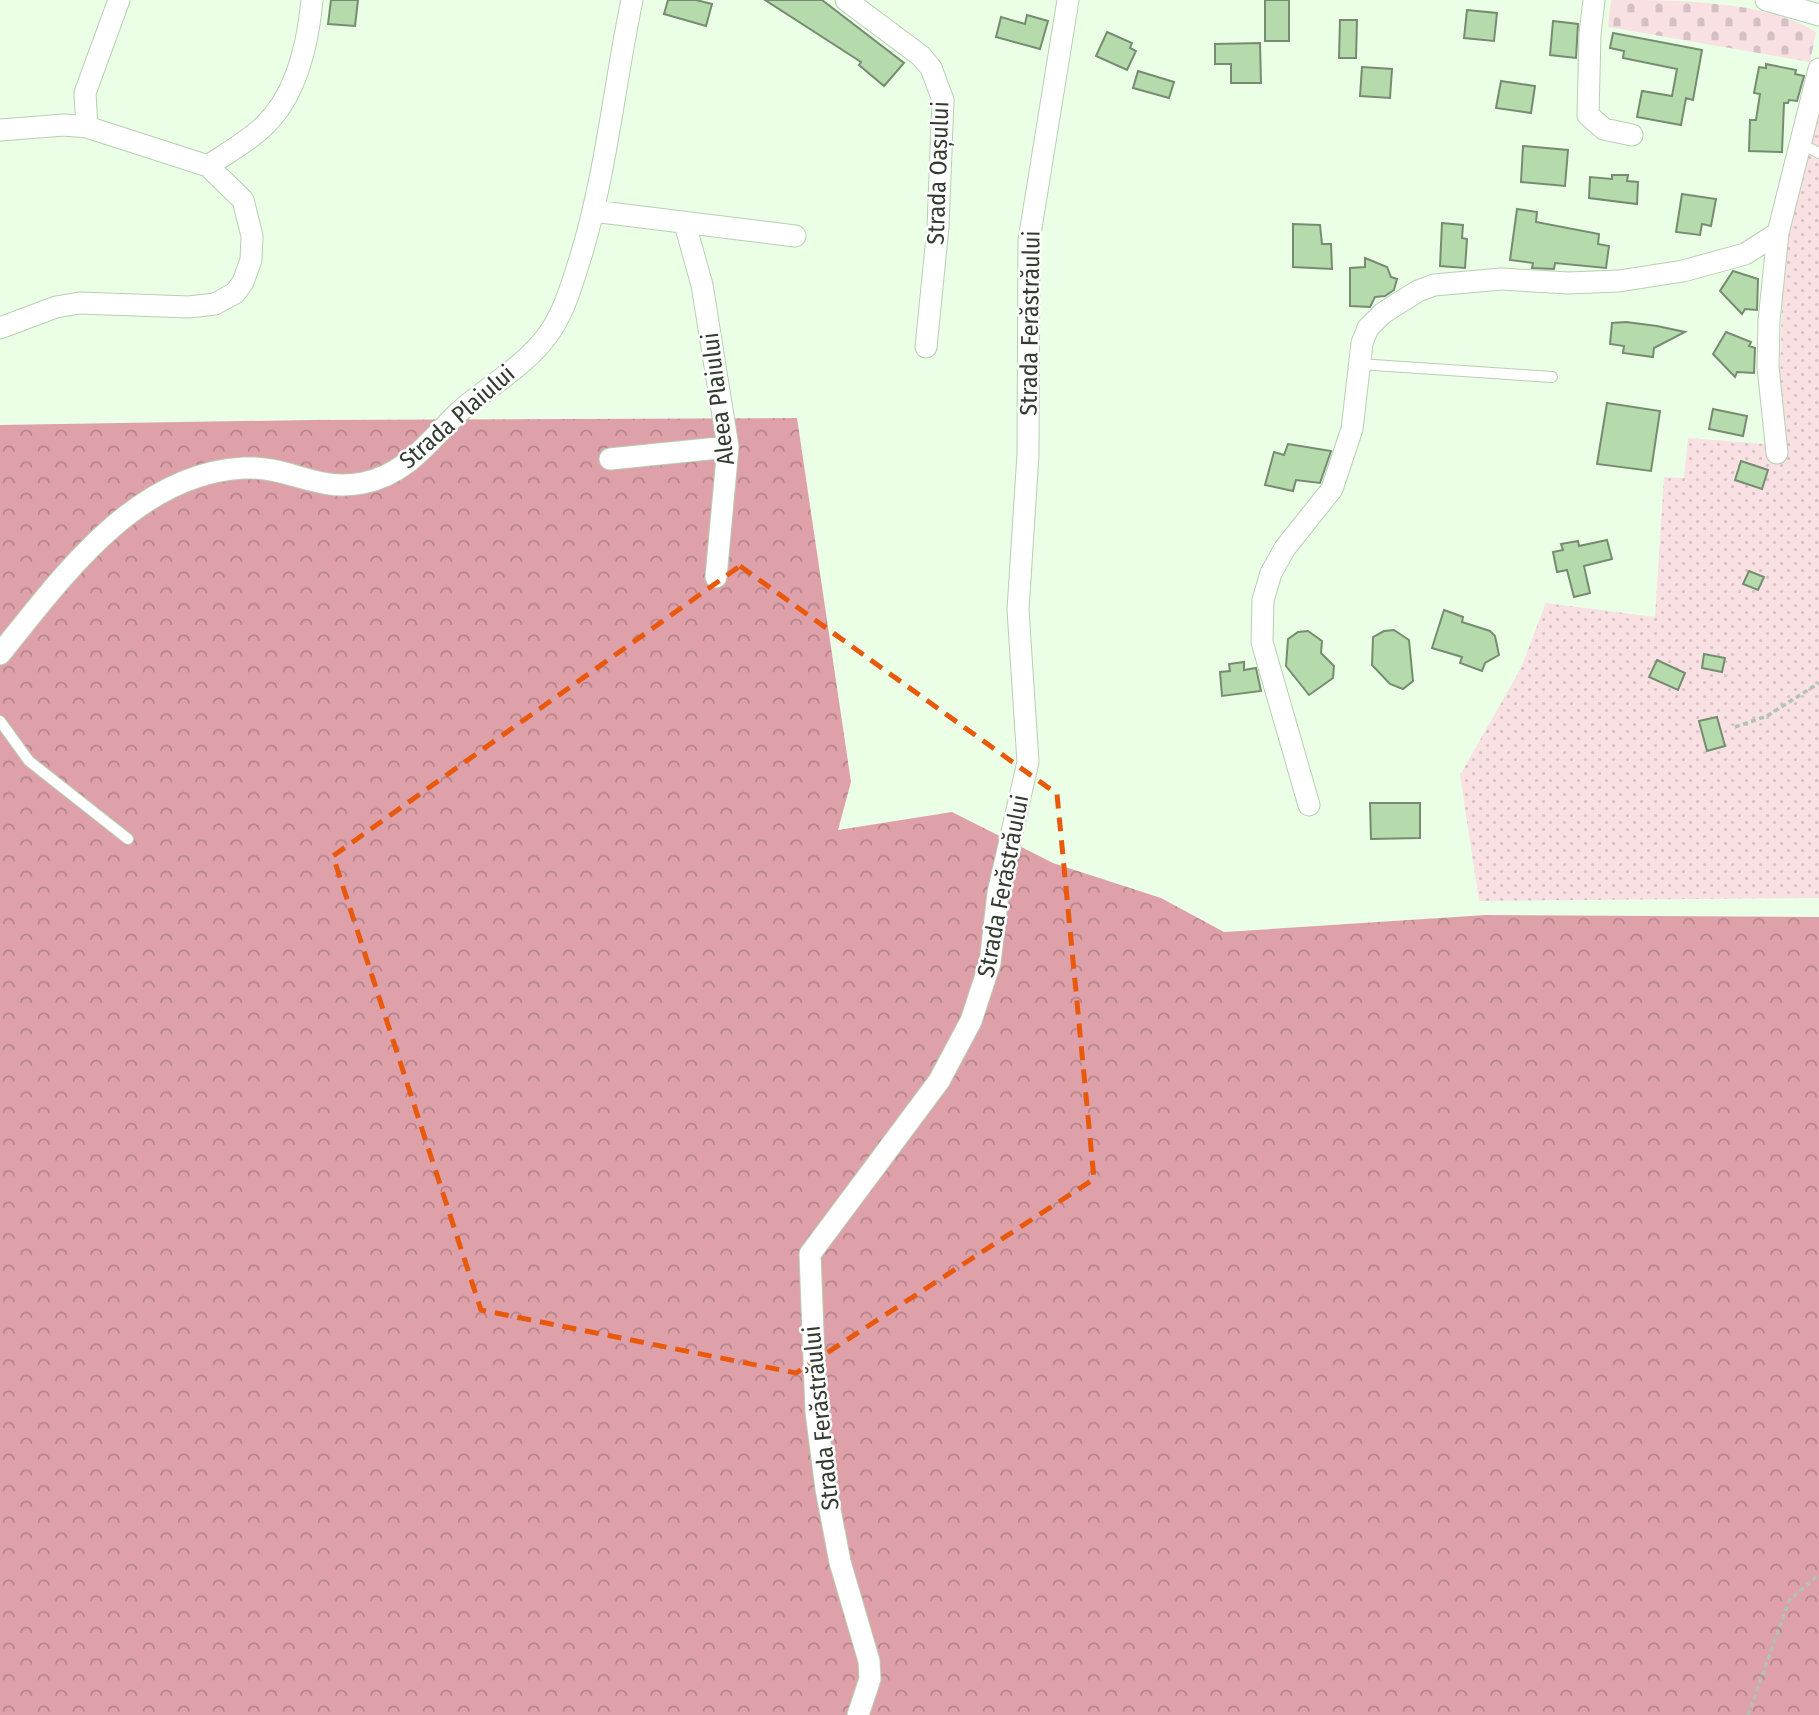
<svg xmlns="http://www.w3.org/2000/svg" width="1819" height="1715" viewBox="0 0 1819 1715" font-family="'Fira Sans Condensed',sans-serif">
  <style>
    .forest { fill: url(#forest-crowns) }
    .cemetery { fill: url(#cemetery-stones) }
    .park { fill: url(#park-dots) }
    .building { fill: #b5dbad; stroke: #768c71; stroke-width: 2 }
    .lines { fill: none; stroke-linecap: round; stroke-linejoin: round }
    .lane-casing { stroke: #b7cfb2; stroke-width: 12 }
    .street-casing { stroke: #b7cfb2; stroke-width: 23 }
    .path { stroke: #b2c3ae; stroke-width: 3.5; stroke-dasharray: 5 3.5; stroke-linecap: butt }
    .lane { stroke: #fff; stroke-width: 10 }
    .street { stroke: #fff; stroke-width: 21 }
    .marked { fill: none; stroke: #e8590c; stroke-width: 5; stroke-dasharray: 14 9; stroke-linejoin: round }
    .labels { text-anchor: middle; dominant-baseline: central; stroke-width: 5; stroke-linejoin: round; paint-order: stroke }
    .street-label { font-size: 24px; fill: #313b2f; stroke: #fff }
  </style>
  <defs>
    <pattern id="forest-crowns" width="20" height="18" patternUnits="userSpaceOnUse" patternTransform="scale(1.75)"><rect width="20" height="18" fill="#dea1aa"/><path d="M2 6a3 3 0 1 1 6 0M12 15a3 3 0 1 1 6 0" fill="none" stroke="#b5848b"/></pattern>
    <pattern id="cemetery-stones" width="16" height="16" patternUnits="userSpaceOnUse" patternTransform="scale(1.75)"><rect width="16" height="16" fill="#f8e0e3"/><path d="M2 7V4a2 2 0 0 1 4 0v3zM10 15v-3a2 2 0 0 1 4 0v3z" fill="#d5c1c3"/></pattern>
    <pattern id="park-dots" width="8" height="8" patternUnits="userSpaceOnUse" patternTransform="scale(1.75)"><rect width="8" height="8" fill="#f8e0e3"/><path d="M2 2h.1M6 6h.1" fill="none" stroke="#d5c1c3" stroke-width="1.8" stroke-linecap="round"/></pattern>
  </defs>
  <rect width="100%" height="100%" fill="#ebffe6"/>
  <!-- forest -->
  <path class="forest" d="M 797,418 L 851,782 L 838,830 L 952,812 L 1053,863 L 1161,898 L 1224,932 L 1486,915 L 1819,917 L 1819,1715 L 0,1715 L 0,425 L 310,420 Z"/>
  <!-- cemetery -->
  <path class="cemetery" d="M 1611,0 C 1673,0 1765,0 1816,32 L 1810,62 L 1608,27 Z"/>
  <!-- park -->
  <path class="park" d="M 1819,100 L 1819,898 L 1479,901 L 1460,775 L 1521,668 L 1546,603 L 1655,617 L 1664,477 L 1684,478 L 1688,438 L 1778,445 L 1784,236 Z"/>
  <!-- building -->
  <path class="building" d="M 331,0 L 358,0 L 355,26 L 328,24 Z
    M 668,0 L 696,0 L 712,4 L 706,26 L 664,14 Z
    M 765,0 L 822,0 L 904,63 L 884,86 L 859,65 L 861,62 Z
    M 1265,0 L 1289,0 L 1289,41 L 1265,41 Z
    M 1467,10 L 1497,13 L 1494,41 L 1464,38 Z
    M 1027,15 L 1048,21 L 1040,49 L 996,37 L 1001,17 L 1025,24 Z
    M 1340,20 L 1357,20 L 1356,58 L 1339,58 Z
    M 1553,21 L 1578,24 L 1576,58 L 1550,55 Z
    M 1107,32 L 1132,43 L 1130,48 L 1136,51 L 1127,70 L 1096,56 Z
    M 1613,33 L 1702,50 L 1693,100 L 1686,98 L 1681,125 L 1637,117 L 1642,91 L 1672,96 L 1677,69 L 1623,58 L 1624,51 L 1610,48 Z
    M 1260,43 L 1261,83 L 1231,83 L 1231,64 L 1215,64 L 1215,44 Z
    M 1766,64 L 1796,70 L 1795,74 L 1804,76 L 1797,101 L 1789,100 L 1788,103 L 1784,103 L 1782,152 L 1749,151 L 1750,120 L 1756,120 L 1760,94 L 1754,93 L 1759,67 L 1766,68 Z
    M 1362,67 L 1392,69 L 1390,98 L 1360,96 Z
    M 1138,71 L 1174,82 L 1169,98 L 1133,88 Z
    M 1501,81 L 1535,86 L 1531,113 L 1496,108 Z
    M 1523,146 L 1568,150 L 1565,186 L 1521,182 Z
    M 1612,175 L 1628,175 L 1627,181 L 1638,182 L 1637,204 L 1589,198 L 1590,177 L 1612,179 Z
    M 1682,194 L 1716,199 L 1711,226 L 1702,224 L 1700,235 L 1676,232 Z
    M 1517,209 L 1537,212 L 1536,222 L 1599,234 L 1598,244 L 1609,246 L 1606,268 L 1555,263 L 1554,269 L 1532,268 L 1533,263 L 1510,260 Z
    M 1442,223 L 1463,225 L 1462,238 L 1467,239 L 1465,268 L 1440,266 Z
    M 1293,224 L 1320,225 L 1322,244 L 1331,244 L 1332,269 L 1293,267 Z
    M 1365,258 L 1387,267 L 1391,277 L 1397,279 L 1394,290 L 1385,296 L 1375,297 L 1370,307 L 1350,306 L 1350,268 L 1365,267 Z
    M 1733,271 L 1758,279 L 1757,310 L 1745,309 L 1742,314 L 1720,291 Z
    M 1626,322 L 1657,326 L 1685,332 L 1654,348 L 1653,357 L 1623,353 L 1624,346 L 1610,344 L 1612,323 Z
    M 1726,332 L 1751,342 L 1749,346 L 1755,348 L 1754,373 L 1737,372 L 1735,377 L 1713,354 Z
    M 1607,403 L 1660,411 L 1651,471 L 1597,464 Z
    M 1713,409 L 1747,416 L 1743,436 L 1709,429 Z
    M 1288,444 L 1331,451 L 1320,483 L 1296,480 L 1293,491 L 1265,485 L 1274,452 L 1284,455 Z
    M 1741,461 L 1768,470 L 1762,489 L 1735,480 Z
    M 1607,540 L 1612,559 L 1584,566 L 1590,593 L 1574,597 L 1567,570 L 1557,572 L 1553,552 L 1563,550 L 1561,544 L 1578,541 L 1579,546 Z
    M 1749,571 L 1764,577 L 1758,590 L 1743,584 Z
    M 1444,610 L 1463,617 L 1462,622 L 1490,631 L 1495,636 L 1499,655 L 1485,663 L 1482,671 L 1460,663 L 1462,657 L 1432,648 Z
    M 1394,630 L 1409,640 L 1413,681 L 1403,689 L 1390,684 L 1372,665 L 1373,637 L 1384,631 Z
    M 1308,631 L 1322,641 L 1321,653 L 1334,666 L 1333,678 L 1309,695 L 1286,666 L 1288,639 L 1298,632 Z
    M 1704,654 L 1725,658 L 1722,672 L 1702,668 Z
    M 1657,660 L 1685,673 L 1678,690 L 1649,677 Z
    M 1244,662 L 1244,670 L 1256,668 L 1261,691 L 1222,696 L 1220,672 L 1230,671 L 1229,664 Z
    M 1717,717 L 1725,746 L 1707,751 L 1699,721 Z
    M 1370,803 L 1420,803 L 1420,838 L 1371,839 Z"/>
  <g class="lines">
    <defs>
      <path id="lane" d="M 1801,144 L 1819,153
        M 1359,364 L 1552,377
        M 0,721 L 29,761 L 128,839"/>
      <path id="street" d="M 846,0 L 921,56 L 931,68 L 943,100 L 938,227 L 926,347
        M 1594,0 L 1590,34 L 1588,115 L 1604,129 L 1632,135
        M 1766,0 L 1819,15
        M 87,127 L 85,93 L 119,0
        M 0,130 L 64,125 L 87,127 L 208,166 L 243,200 L 252,236 L 251,260 L 243,282 L 235,293 L 215,304 L 189,307 L 80,303 L 56,307 L 0,328
        M 208,166 C 227,153 249,141 265,125 C 297,94 308,43 312,0
        M 593,211 L 795,236
        M 685,224 L 702,285 L 728,447 L 716,577
        M 1777,453 L 1768,367 L 1769,321 L 1778,233
        M 610,459 L 728,447
        M 0,654 C 62,577 136,473 244,468 C 289,466 316,492 363,483 C 407,474 429,441 459,412 C 487,387 524,367 547,336 C 564,313 571,287 580,259 C 606,175 614,86 632,0
        M 1309,805 L 1262,642 L 1263,600 L 1271,573 L 1285,548 L 1332,489 L 1352,429 L 1362,343 L 1368,328 L 1383,313 L 1418,291 L 1434,285 L 1501,279 L 1568,283 L 1619,281 L 1683,271 L 1745,254 L 1778,233 L 1819,69
        M 858,1715 L 870,1679 L 869,1661 L 840,1562 L 826,1489 L 816,1412 L 810,1254 L 939,1081 L 971,1021 L 990,963 L 998,893 L 1028,762 L 1018,610 L 1028,454 L 1029,240 L 1068,0"/>
    </defs>
    <!-- lane casing -->
    <use href="#lane" class="lane-casing"/>
    <!-- street casing -->
    <use href="#street" class="street-casing"/>
    <!-- path -->
    <path class="path" d="M 1735,727 L 1767,716 L 1819,683
      M 1748,1715 L 1789,1601 L 1819,1574"/>
    <!-- lane -->
    <use href="#lane" class="lane"/>
    <!-- street -->
    <use href="#street" class="street"/>
  </g>
  <!-- marked area -->
  <path class="marked" d="M 740,566 L 1057,794 L 1094,1179 L 796,1373 L 481,1310 L 333,856 Z"/>
  <g class="labels">
    <!-- street labels -->
    <g class="street-label">
      <text transform="translate(938 173) rotate(-88)">Strada Oașului</text>
      <text transform="translate(1030 323) rotate(-89)">Strada Ferăstrăului</text>
      <text transform="translate(718 399) rotate(-97)">Aleea Plaiului</text>
      <text transform="translate(457 417) rotate(-41)">Strada Plaiului</text>
      <text transform="translate(1003 886) rotate(-79)">Strada Ferăstrăului</text>
      <text transform="translate(821 1418) rotate(-96)">Strada Ferăstrăului</text>
    </g>
  </g>
</svg>
